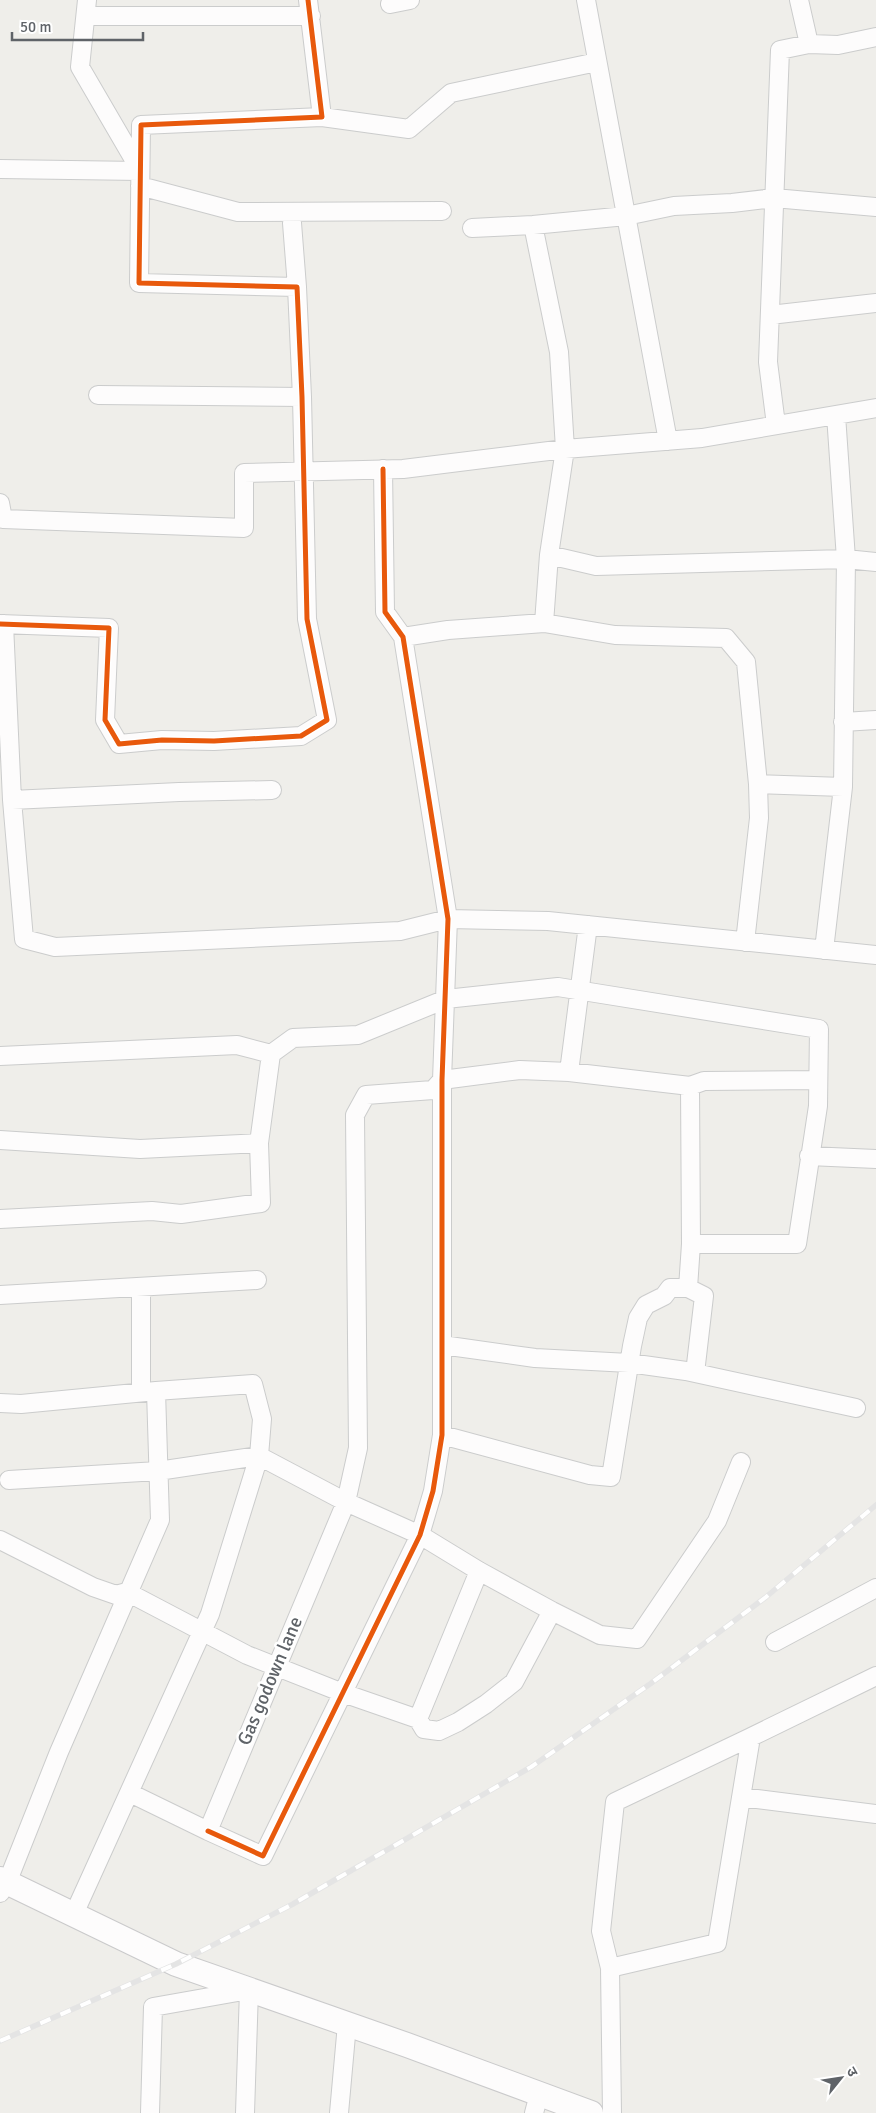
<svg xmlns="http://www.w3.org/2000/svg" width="876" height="2113" viewBox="0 0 876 2113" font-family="Signika,'Noto Sans Devanagari',sans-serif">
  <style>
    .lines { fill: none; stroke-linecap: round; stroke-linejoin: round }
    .street-casing { stroke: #cbcccc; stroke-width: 20 }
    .secondary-casing { stroke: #cacacb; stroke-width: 26 }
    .street { stroke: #fdfcfc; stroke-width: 18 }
    .secondary { stroke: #fdfcfc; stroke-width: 24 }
    .rail-casing { stroke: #e4e4e4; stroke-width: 5.5 }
    .rail { stroke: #fff; stroke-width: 4; stroke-dasharray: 11; stroke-linecap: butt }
    .cycleway-casing { stroke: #fff; stroke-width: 8 }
    .cycleway { stroke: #e8590c; stroke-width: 5 }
    .labels { text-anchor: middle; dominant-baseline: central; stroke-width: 5; stroke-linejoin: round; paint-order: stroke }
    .street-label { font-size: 19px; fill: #5f6368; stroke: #fff }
  </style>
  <rect width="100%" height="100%" fill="#efeeea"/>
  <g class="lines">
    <defs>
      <path id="street" d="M 87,0 L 80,67 L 140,170
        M 586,0 L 668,441
        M 799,0 L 809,44
        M 390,4 L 410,0
        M 87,16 L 311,16
        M 322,117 L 409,129 L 451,93 L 597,62
        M 0,169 L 140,171
        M 140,186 L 238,212 L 442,211
        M 292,223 L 297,287
        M 533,225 L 559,352 L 565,449 L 549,555 L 544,623
        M 472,228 L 533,225 L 626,216 L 674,206 L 732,203 L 774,198 L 876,207
        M 770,315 L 876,303
        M 98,395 L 302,397
        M 776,425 L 768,362 L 780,50 L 809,44 L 838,45 L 876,37
        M 0,503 L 3,519 L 244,528 L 244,473 L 403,469 L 565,449 L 702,438 L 876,408
        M 549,555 L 596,566 L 846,559 L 876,562
        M 0,624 L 109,628 L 105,720 L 119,744 L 162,740 L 214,741 L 301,736 L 327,720 L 307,619 L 302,397 L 297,287 L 139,283 L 141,125 L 322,117 L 308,0
        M 4,624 L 12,800 L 24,939 L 55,947 L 400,931 L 448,919 L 548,921 L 876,955
        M 403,637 L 448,630 L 544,623 L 615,635 L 726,638 L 746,662 L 758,784 L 759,818 L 745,942
        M 843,722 L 876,720
        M 758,784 L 843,787
        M 12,800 L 179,792 L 272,790
        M 824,950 L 843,787 L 846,559 L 836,415
        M 0,1056 L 237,1045 L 271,1054
        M 569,1072 L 588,925
        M 0,1140 L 140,1149 L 259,1143
        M 809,1156 L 876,1159
        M 0,1219 L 152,1211 L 181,1214 L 261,1203 L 259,1143 L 271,1054 L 293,1038 L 358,1035 L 446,999 L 558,987 L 819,1029 L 818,1106 L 797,1244 L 691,1244
        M 688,1288 L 691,1244 L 690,1086 L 704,1081 L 818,1080
        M 0,1295 L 257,1280
        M 442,1345 L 535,1358 L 629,1363 L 686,1371 L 856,1408
        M 141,1392 L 141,1287
        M 0,1403 L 21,1404 L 156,1391 L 160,1520 L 59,1752 L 7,1883 L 0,1893
        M 442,1435 L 590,1475 L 611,1477 L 632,1346 L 638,1318 L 646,1305 L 664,1296 L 670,1288 L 688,1288 L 704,1296 L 695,1373
        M 9,1480 L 158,1471 L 259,1456 L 262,1419 L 253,1384 L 156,1391
        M 0,1540 L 93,1587 L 116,1595 L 127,1592 L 247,1655 L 343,1693 L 418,1719 L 424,1729 L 439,1731 L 458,1722 L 486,1704 L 514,1682 L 552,1611
        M 775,1642 L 876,1588
        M 418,1719 L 479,1571
        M 130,1793 L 208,1831 L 346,1502 L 358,1448 L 355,1115 L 366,1095 L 433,1090 L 442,1080 L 520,1070 L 569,1072 L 690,1086
        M 741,1797 L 876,1814
        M 208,1831 L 263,1856 L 420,1535 L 433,1491 L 442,1435 L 442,1080 L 448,919 L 403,637 L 385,612 L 383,469
        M 74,1914 L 210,1614 L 259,1456 L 346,1502 L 420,1535 L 479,1571 L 552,1611 L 600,1635 L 637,1639 L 717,1521 L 741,1462
        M 610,1968 L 601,1931 L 615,1802 L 751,1737
        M 150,2113 L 153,2007 L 249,1990 L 245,2113
        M 339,2113 L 347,2024
        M 534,2113 L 539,2094
        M 612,2113 L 610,1968 L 717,1943 L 751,1737 L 876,1676"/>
      <path id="secondary" d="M 0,1879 L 176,1964 L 407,2045 L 591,2113"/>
    </defs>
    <!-- street casing -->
    <use href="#street" class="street-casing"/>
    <!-- secondary casing -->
    <use href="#secondary" class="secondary-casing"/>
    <!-- street -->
    <use href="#street" class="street"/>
    <!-- secondary -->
    <use href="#secondary" class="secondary"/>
    <defs>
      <path id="rail" d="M 0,2041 L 176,1964 L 293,1904 L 531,1767 L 650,1684 L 766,1597 L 876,1505"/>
    </defs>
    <!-- rail casing -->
    <use href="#rail" class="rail-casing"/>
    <!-- rail -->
    <use href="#rail" class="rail"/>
    <defs>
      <path id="cycleway" d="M 0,624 L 109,628 L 105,720 L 119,744 L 162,740 L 214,741 L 301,736 L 327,720 L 307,619 L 302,397 L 297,287 L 139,283 L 141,125 L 322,117 L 308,0
        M 208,1831 L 263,1856 L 420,1535 L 433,1491 L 442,1435 L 442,1080 L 448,919 L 403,637 L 385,612 L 383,469"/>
    </defs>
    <!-- cycleway casing -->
    <use href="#cycleway" class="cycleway-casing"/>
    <!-- cycleway -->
    <use href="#cycleway" class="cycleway"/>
  </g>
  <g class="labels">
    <!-- street labels -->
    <g class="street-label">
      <text transform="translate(270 1681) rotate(-67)">Gas godown lane</text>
    </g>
  </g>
  <!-- north arrow -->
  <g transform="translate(841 2078) rotate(60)" stroke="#ffffff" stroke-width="4" paint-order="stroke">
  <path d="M0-4L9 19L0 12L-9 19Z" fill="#5f6368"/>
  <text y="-8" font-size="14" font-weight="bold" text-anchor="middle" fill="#5f6368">उ</text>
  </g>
  <!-- scale -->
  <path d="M12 32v8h131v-8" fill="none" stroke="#5f6368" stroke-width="2.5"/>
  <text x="20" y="32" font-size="15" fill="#5f6368" stroke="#ffffff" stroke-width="4" paint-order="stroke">50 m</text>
</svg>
